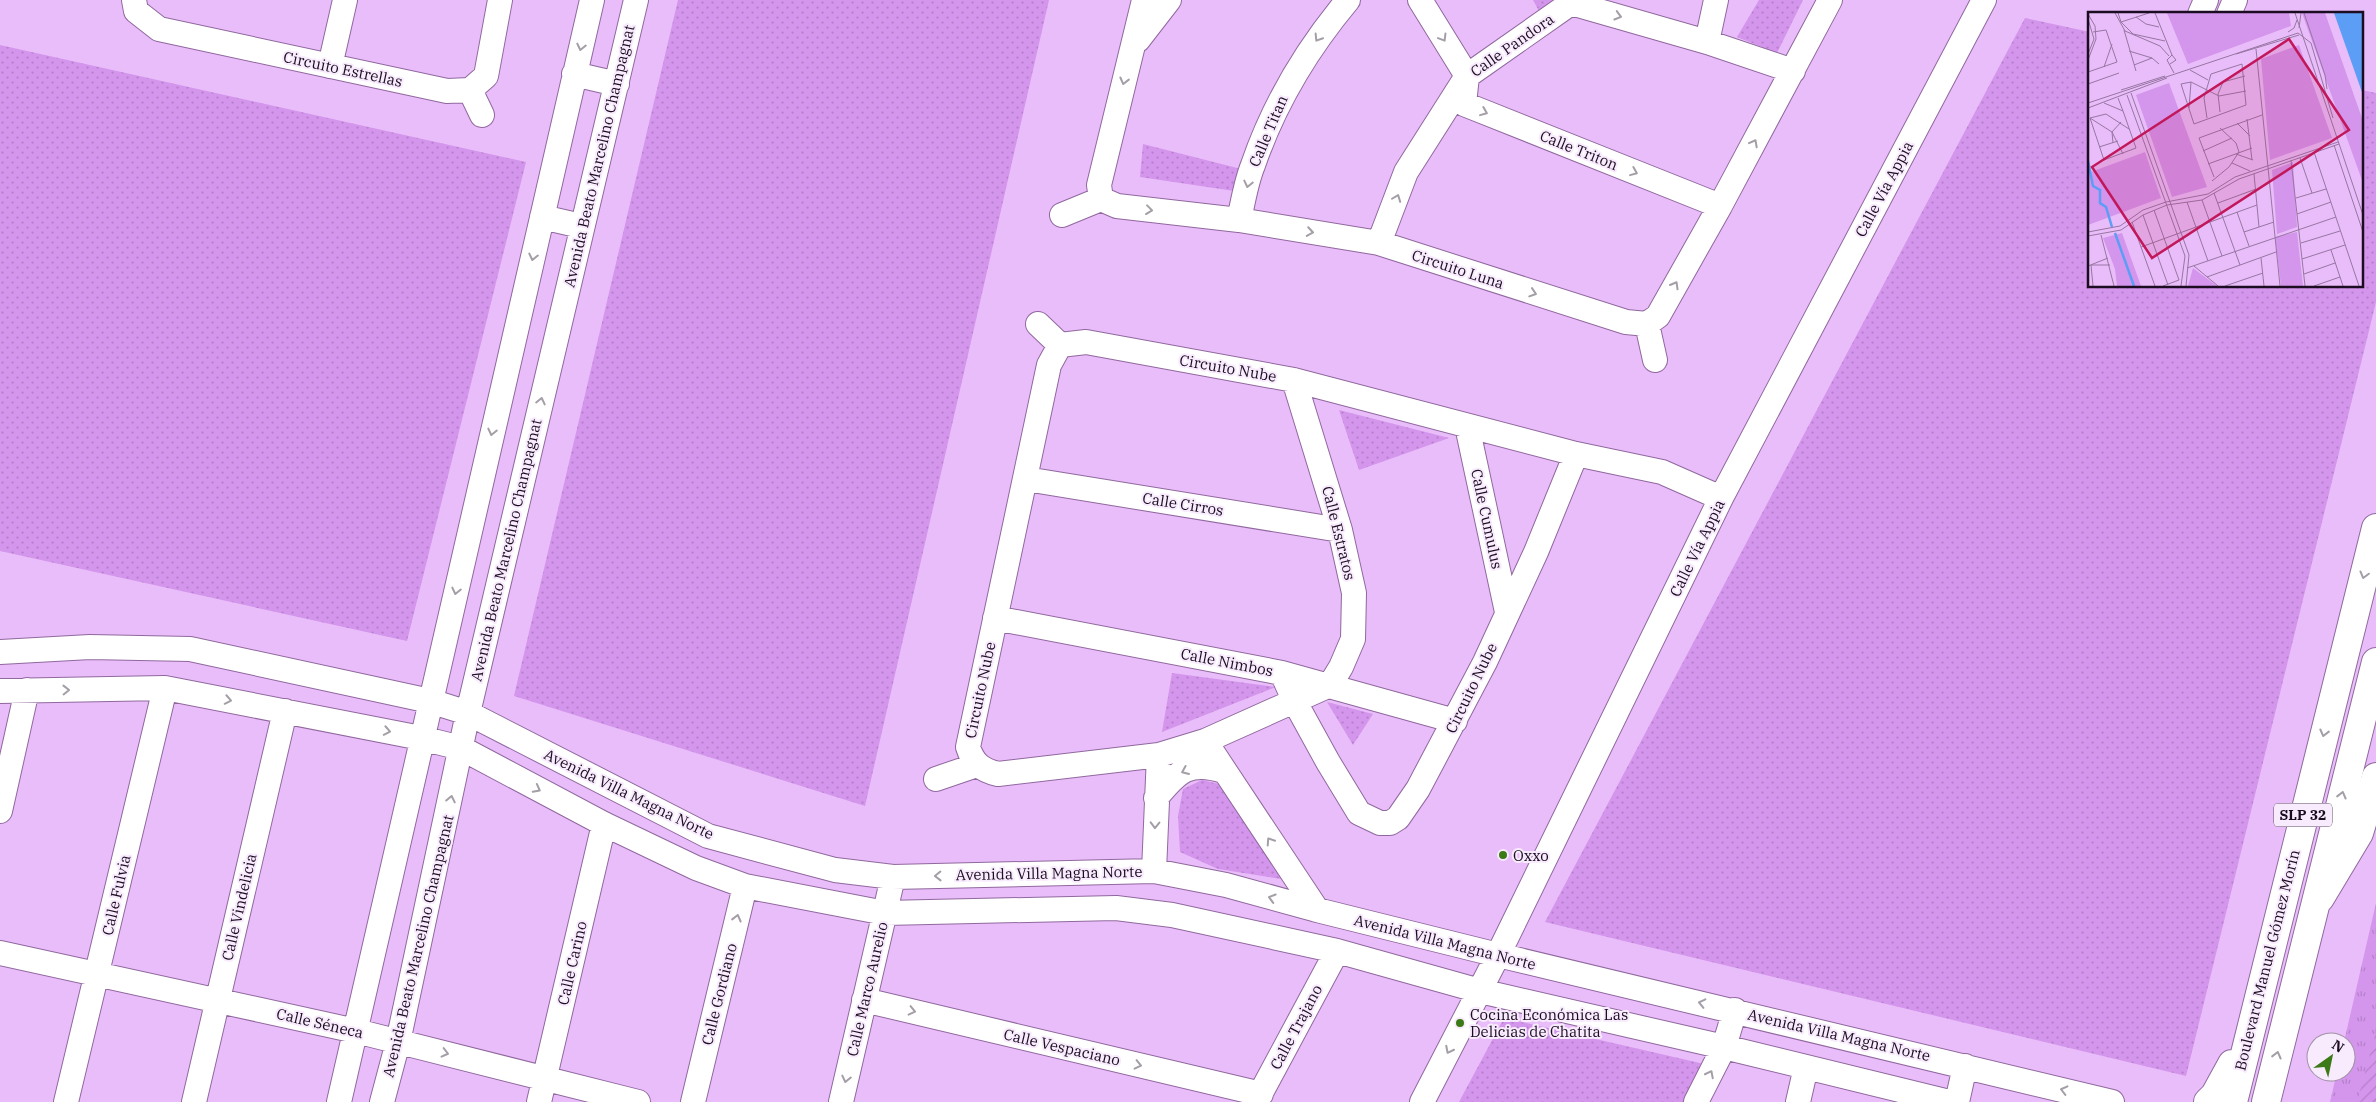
<svg xmlns="http://www.w3.org/2000/svg" width="2376" height="1102" viewBox="0 0 2376 1102" font-family="'IBM Plex Serif',serif">
  <style>
    .grass { fill: url(#grass-dots) }
    .park { fill: url(#park-tufts) }
    .garden { fill: url(#garden-furrows) }
    .lines { fill: none; stroke-linecap: round; stroke-linejoin: round }
    .minor-casing { stroke: #90689e; stroke-width: 26 }
    .major-casing { stroke: #90689e; stroke-width: 30 }
    .highway-casing { stroke: #90689e; stroke-width: 30 }
    .minor { stroke: #fff; stroke-width: 24 }
    .major { stroke: #fff; stroke-width: 28 }
    .highway { stroke: #fff; stroke-width: 28 }
    .oneway { stroke: #a49ea6 }
    .poi-dot { fill: #3c7a17; stroke: #f8ebfd; stroke-width: 2 }
    .labels { text-anchor: middle; dominant-baseline: central; stroke-width: 4; stroke-linejoin: round; paint-order: stroke }
    .shield { fill: #f8ebfd; stroke: #5e4f63; stroke-width: 1 }
    .shield-label { font-size: 14px; font-weight: bold; fill: #1c0c21 }
    .street-label { font-size: 15px; fill: #1c0c21; stroke: #f8ebfd }
    .poi-label { font-size: 15px; fill: #1c0c21; stroke: #f8ebfd; text-anchor: start }
    .inset-river { fill: none; stroke: #5c9df6; stroke-width: 2.5 }
    .inset-road { fill: none; stroke: #9776a3; stroke-width: 1 }
    .view { fill: #c2185b; fill-opacity: 0.15; stroke: #c2185b; stroke-width: 2.5 }
    .inset-edge { fill: none; stroke: #1c0c21; stroke-width: 2.5 }
  </style>
  <defs>
    <pattern id="grass-dots" width="8" height="8" patternUnits="userSpaceOnUse" patternTransform="scale(1.25)"><rect width="8" height="8" fill="#d495ec"/><path d="M2 2h.1M6 6h.1" fill="none" stroke="#b57fca" stroke-width="1.8" stroke-linecap="round"/></pattern>
    <pattern id="park-tufts" width="24" height="20" patternUnits="userSpaceOnUse" patternTransform="scale(1.25)"><rect width="24" height="20" fill="#d495ec"/><path d="M3 7l-1-3M5 7V3M7 7l1-3M15 17l-1-3M17 17v-4M19 17l1-3" fill="none" stroke="#b57fca"/></pattern>
    <pattern id="garden-furrows" width="10" height="10" patternUnits="userSpaceOnUse" patternTransform="scale(1.25)"><rect width="10" height="10" fill="#d495ec"/><path d="M-1 1l2-2M0 10L10 0M9 11l2-2" fill="none" stroke="#b57fca"/></pattern>
  </defs>
  <rect width="100%" height="100%" fill="#e9bdf9"/>
  <!-- grass -->
  <path class="grass" d="M 678,0 L 1049,0 L 865,806 L 514,696 Z
    M 1533,0 L 1554,0 L 1539,11 Z
    M 1759,0 L 1803,0 L 1777,53 L 1737,37 Z
    M 2025,18 L 2090,32 L 2090,286 L 2362,286 L 2362,90 L 2376,93 L 2376,302 L 2186,1076 L 1545,922 Z
    M 0,45 L 526,162 L 407,641 L 0,551 Z
    M 1143,144 L 1245,170 L 1234,191 L 1140,177 Z
    M 1339,410 L 1449,438 L 1359,470 Z
    M 1172,673 L 1276,687 L 1162,732 Z
    M 1327,702 L 1373,714 L 1353,745 Z
    M 1202,780 L 1219,784 L 1288,880 L 1218,869 L 1180,852 L 1178,816 L 1183,789 Z
    M 1504,1018 L 1726,1069 L 1708,1102 L 1459,1102 Z"/>
  <!-- park -->
  <path class="park" d="M 2376,903 L 2376,1102 L 2330,1102 L 2337,1072 L 2346,1072 L 2346,1042 L 2344,1042 Z"/>
  <!-- garden -->
  <path class="garden" d="M 2376,1032 L 2376,1102 L 2357,1102 Z"/>
  <g class="lines">
    <defs>
      <path id="minor" d="M 134,0 L 136,11 L 159,29 L 447,91 L 470,90 L 486,76 L 500,0
        M 1420,0 L 1467,76 L 1464,104 L 1720,206
        M 1571,3 L 1707,42 L 1793,71
        M 2200,14 L 2206,0
        M 2229,14 L 2235,0
        M 1138,40 L 1169,0
        M 1707,42 L 1716,0
        M 330,66 L 345,0
        M 574,74 L 617,84
        M 470,90 L 482,115
        M 1101,199 L 1117,206 L 1239,220 L 1379,243 L 1626,322 L 1647,324 L 1658,316 L 1720,206 L 1830,0
        M 1101,199 L 1099,185 L 1144,0
        M 1062,215 L 1101,199
        M 542,217 L 581,226
        M 1239,220 C 1243,202 1246,182 1253,165 C 1274,104 1307,49 1348,0
        M 1379,243 L 1406,172 L 1467,76 L 1571,3
        M 1038,324 L 1060,345
        M 1647,324 L 1655,360
        M 1060,345 L 1049,365 L 968,747 C 973,763 981,770 998,774 L 1159,755 L 1205,741 L 1330,685 L 1341,667 L 1353,639 L 1354,593 L 1340,530 L 1294,380
        M 1060,345 L 1086,342 L 1294,380 L 1576,454 L 1662,472 L 1721,498
        M 1467,426 L 1507,612
        M 1026,479 L 1340,530
        M 995,618 L 1282,673 L 1455,721
        M 0,652 L 90,647 L 190,649 L 430,701 L 468,713 L 708,836 L 835,870 L 893,877 L 1154,871 L 1226,885 L 1317,910 L 1498,955 L 2112,1102
        M 1282,673 L 1295,702 L 1328,762 L 1359,813 L 1380,823 L 1390,823 L 1398,818 L 1418,789 L 1485,662 L 1536,552 L 1576,454
        M 0,691 L 165,688 L 421,738 L 461,748 L 604,824 L 696,868 L 745,886 L 885,913 L 1116,908 L 1172,915 L 1337,951 L 1480,991 L 1724,1047 L 1949,1102
        M 1205,741 L 1317,910
        M 936,779 L 977,765
        M 1156,798 C 1178,771 1189,760 1224,771
        M 0,811 L 27,690
        M 1154,871 L 1159,755
        M 0,953 L 356,1031 L 638,1102
        M 864,1000 L 1261,1094
        M 66,1102 L 165,688
        M 194,1102 L 285,711
        M 339,1102 L 592,0
        M 382,1102 L 398,1042 L 468,713 L 636,0
        M 539,1102 L 604,824
        M 693,1102 L 745,886
        M 841,1102 L 893,877
        M 1256,1102 L 1337,951
        M 1422,1102 L 1498,955 L 1721,498 L 1984,0
        M 1696,1102 L 1724,1047 L 1735,1010
        M 1798,1102 L 1806,1067
        M 1957,1102 L 1965,1066"/>
      <path id="major" d="M 2320,898 L 2359,833 L 2376,777"/>
      <path id="highway" d="M 2208,1102 L 2215,1095 L 2232,1064
        M 2233,1102 L 2376,528
        M 2266,1102 L 2376,662"/>
    </defs>
    <!-- minor casing -->
    <use href="#minor" class="minor-casing"/>
    <!-- major casing -->
    <use href="#major" class="major-casing"/>
    <!-- highway casing -->
    <use href="#highway" class="highway-casing"/>
    <!-- minor -->
    <use href="#minor" class="minor"/>
    <!-- major -->
    <use href="#major" class="major"/>
    <!-- highway -->
    <use href="#highway" class="highway"/>
  </g>
  <!-- one-way arrows -->
  <defs><path id="oneway-chevron" d="M-2-3.5L2.5 0L-2 3.5" fill="none" stroke-width="1.6" stroke-linecap="round" stroke-linejoin="round" transform="scale(1.25)"/></defs>
  <g class="oneway">
    <use href="#oneway-chevron" transform="translate(1618 16) rotate(16)"/>
    <use href="#oneway-chevron" transform="translate(1318 38) rotate(122)"/>
    <use href="#oneway-chevron" transform="translate(1443 38) rotate(59)"/>
    <use href="#oneway-chevron" transform="translate(581 47) rotate(103)"/>
    <use href="#oneway-chevron" transform="translate(1124 81) rotate(104)"/>
    <use href="#oneway-chevron" transform="translate(1484 112) rotate(22)"/>
    <use href="#oneway-chevron" transform="translate(1754 143) rotate(-62)"/>
    <use href="#oneway-chevron" transform="translate(1634 172) rotate(22)"/>
    <use href="#oneway-chevron" transform="translate(1248 184) rotate(103)"/>
    <use href="#oneway-chevron" transform="translate(1397 198) rotate(-69)"/>
    <use href="#oneway-chevron" transform="translate(1149 210) rotate(7)"/>
    <use href="#oneway-chevron" transform="translate(1310 232) rotate(9)"/>
    <use href="#oneway-chevron" transform="translate(533 257) rotate(103)"/>
    <use href="#oneway-chevron" transform="translate(1675 285) rotate(-60)"/>
    <use href="#oneway-chevron" transform="translate(1533 293) rotate(18)"/>
    <use href="#oneway-chevron" transform="translate(541 401) rotate(-77)"/>
    <use href="#oneway-chevron" transform="translate(492 432) rotate(103)"/>
    <use href="#oneway-chevron" transform="translate(2364 575) rotate(105)"/>
    <use href="#oneway-chevron" transform="translate(456 591) rotate(103)"/>
    <use href="#oneway-chevron" transform="translate(66 690) rotate(-1)"/>
    <use href="#oneway-chevron" transform="translate(228 700) rotate(11)"/>
    <use href="#oneway-chevron" transform="translate(387 731) rotate(11)"/>
    <use href="#oneway-chevron" transform="translate(2324 733) rotate(104)"/>
    <use href="#oneway-chevron" transform="translate(1185 771) rotate(157)"/>
    <use href="#oneway-chevron" transform="translate(537 789) rotate(28)"/>
    <use href="#oneway-chevron" transform="translate(2342 795) rotate(-76)"/>
    <use href="#oneway-chevron" transform="translate(451 799) rotate(-78)"/>
    <use href="#oneway-chevron" transform="translate(1155 825) rotate(91)"/>
    <use href="#oneway-chevron" transform="translate(1270 841) rotate(-123)"/>
    <use href="#oneway-chevron" transform="translate(938 876) rotate(179)"/>
    <use href="#oneway-chevron" transform="translate(1272 898) rotate(-164)"/>
    <use href="#oneway-chevron" transform="translate(737 918) rotate(-76)"/>
    <use href="#oneway-chevron" transform="translate(1702 1003) rotate(-167)"/>
    <use href="#oneway-chevron" transform="translate(912 1011) rotate(13)"/>
    <use href="#oneway-chevron" transform="translate(1449 1050) rotate(117)"/>
    <use href="#oneway-chevron" transform="translate(445 1053) rotate(14)"/>
    <use href="#oneway-chevron" transform="translate(2277 1055) rotate(-76)"/>
    <use href="#oneway-chevron" transform="translate(1138 1065) rotate(13)"/>
    <use href="#oneway-chevron" transform="translate(1710 1074) rotate(-63)"/>
    <use href="#oneway-chevron" transform="translate(846 1079) rotate(103)"/>
    <use href="#oneway-chevron" transform="translate(2064 1090) rotate(-166)"/>
  </g>
  <!-- markers -->
  <g class="poi-dot">
    <circle cx="1503" cy="855" r="5"/>
    <circle cx="1460" cy="1023" r="5"/>
  </g>
  <g class="labels">
    <!-- shield labels -->
    <rect class="shield" x="2274" y="803.5" width="58" height="23" rx="4"/>
    <g class="shield-label">
      <text x="2303" y="815">SLP 32</text>
    </g>
    <!-- street labels -->
    <g class="street-label">
      <text transform="translate(1512 45) rotate(-35)">Calle Pandora</text>
      <text transform="translate(343 69) rotate(12)">Circuito Estrellas</text>
      <text transform="translate(1268 131) rotate(-67)">Calle Titan</text>
      <text transform="translate(1579 150) rotate(22)">Calle Triton</text>
      <text transform="translate(599 156) rotate(-77)">Avenida Beato Marcelino Champagnat</text>
      <text transform="translate(1884 189) rotate(-62)">Calle Vía Appia</text>
      <text transform="translate(1458 269) rotate(18)">Circuito Luna</text>
      <text transform="translate(1228 368) rotate(10)">Circuito Nube</text>
      <text transform="translate(1183 504) rotate(9)">Calle Cirros</text>
      <text transform="translate(1487 519) rotate(78)">Calle Cumulus</text>
      <text transform="translate(1339 533) rotate(76)">Calle Estratos</text>
      <text transform="translate(1697 548) rotate(-64)">Calle Vía Appia</text>
      <text transform="translate(506 550) rotate(-77)">Avenida Beato Marcelino Champagnat</text>
      <text transform="translate(1227 662) rotate(11)">Calle Nimbos</text>
      <text transform="translate(1471 688) rotate(-64)">Circuito Nube</text>
      <text transform="translate(980 690) rotate(-78)">Circuito Nube</text>
      <text transform="translate(629 794) rotate(26)">Avenida Villa Magna Norte</text>
      <text transform="translate(1049 873) rotate(-1)">Avenida Villa Magna Norte</text>
      <text transform="translate(116 895) rotate(-77)">Calle Fulvia</text>
      <text transform="translate(239 907) rotate(-77)">Calle Vindelicia</text>
      <text transform="translate(1445 942) rotate(14)">Avenida Villa Magna Norte</text>
      <text transform="translate(418 946) rotate(-77)">Avenida Beato Marcelino Champagnat</text>
      <text transform="translate(2267 960) rotate(-76)">Boulevard Manuel Gómez Morín</text>
      <text transform="translate(572 963) rotate(-77)">Calle Carino</text>
      <text transform="translate(867 989) rotate(-77)">Calle Marco Aurelio</text>
      <text transform="translate(719 994) rotate(-76)">Calle Gordiano</text>
      <text transform="translate(320 1023) rotate(13)">Calle Séneca</text>
      <text transform="translate(1296 1027) rotate(-62)">Calle Trajano</text>
      <text transform="translate(1839 1035) rotate(13)">Avenida Villa Magna Norte</text>
      <text transform="translate(1062 1047) rotate(13)">Calle Vespaciano</text>
    </g>
    <!-- poi labels -->
    <g class="poi-label">
      <text x="1513" y="855">Oxxo</text>
      <text x="1470" y="1014">Cocina Económica Las<tspan x="1470" dy="17">Delicias de Chatita</tspan></text>
    </g>
  </g>
  <!-- overview -->
  <g transform="translate(2088 12)">
    <rect width="275" height="275" fill="#e9bdf9"/>
    <path d="M 79,1 L 201,1 L 203,14 L 100,52 ZM 211,33 L 244,126 L 182,148 L 173,47 ZM 81,71 L 119,175 L 84,185 L 48,83 ZM 57,140 L 73,186 L 0,213 L 0,161 ZM 205,150 L 209,215 L 189,222 L 184,158 ZM 209,220 L 215,274 L 193,274 L 187,225 ZM 34,221 L 53,274 L 29,274 L 27,257 L 15,226 ZM 105,256 L 129,274 L 100,274 Z" fill="#d495ec"/>
    <path d="M 214,1 L 237,1 L 275,109 L 275,171 Z" fill="#d495ec"/>
    <path d="M 228,20 L 244,43 L 235,53 L 230,36 L 234,34 L 231,29 L 228,31 L 225,21 ZM 248,37 L 250,45 L 247,47 L 249,52 L 252,49 L 255,59 L 249,62 L 246,56 L 239,64 L 236,55 L 247,47 L 245,41 ZM 244,76 L 254,81 L 260,97 L 254,102 Z" fill="#d495ec"/>
    <path d="M 246,1 L 275,1 L 275,83 Z" fill="#5c9df6"/>
    <path class="inset-river" d="M 0,149 L 5,174 L 12,178 L 12,191 L 18,195 L 24,215M 27,221 L 46,274"/>
    <path class="inset-road" d="M 27,1 L 37,19 L 72,34 L 81,44M 30,1 L 33,10 L 45,22 L 77,29M 67,1 L 84,43M 207,1 L 275,203M 216,1 L 237,63 L 239,77M 0,2 L 7,14 L 8,27 L 0,48M 48,5 L 58,12 L 71,15M 0,7 L 6,27 L 0,42M 33,10 L 61,1M 211,16 L 213,1M 36,18 L 48,59M 200,20 L 206,16 L 209,8M 168,37 L 192,274M 41,39 L 64,46 L 71,52M 148,42 L 211,23M 82,52 L 88,48 L 84,43 L 79,48 L 86,61M 154,52 L 158,93M 46,53 L 64,46M 16,55 L 24,32M 102,58 L 120,68M 0,60 L 29,50 L 18,18 L 5,20M 135,70 L 157,64M 0,72 L 31,61M 33,78 L 77,64M 43,81 L 101,243 L 98,274M 39,83 L 97,244 L 93,274M 0,91 L 210,21 L 223,31 L 245,106M 16,91 L 35,99 L 30,86M 0,96 L 79,66M 101,96 L 103,70M 35,99 L 48,136 L 16,148 L 2,106 L 18,102 L 41,117M 132,100 L 130,82 L 135,70M 2,106 L 24,120 L 35,142M 119,106 L 116,86 L 123,62 L 154,52M 159,107 L 164,148M 149,111 L 162,124M 106,112 L 93,72 L 103,70 L 131,84 L 158,79M 106,112 L 158,93M 111,126 L 174,103M 111,126 L 126,165M 25,131 L 24,120 L 33,110M 246,133 L 275,220M 11,135 L 30,129M 115,139 L 144,126M 226,140 L 271,274M 148,142 L 165,148M 212,146 L 224,181M 203,148 L 217,274M 144,151 L 162,159M 120,152 L 164,136M 166,162 L 171,215M 124,169 L 141,155 L 151,140 L 148,131 L 132,116M 126,181 L 152,253M 208,186 L 238,177M 114,188 L 134,244M 99,190 L 120,249M 130,191 L 168,177M 66,198 L 91,268M 149,200 L 161,234M 209,202 L 243,190M 55,203 L 80,273M 44,210 L 67,274M 0,220 L 32,214 L 55,198 L 78,190 L 120,182 L 147,165 L 250,130M 156,220 L 186,210M 13,223 L 26,274M 0,224 L 33,218 L 55,203 L 79,193 L 114,188 L 151,167 L 251,132M 213,231 L 252,219M 53,235 L 169,193M 243,238 L 255,274M 173,246 L 176,274M 214,247 L 257,233M 0,254 L 20,246M 106,254 L 130,274M 99,256 L 248,205M 216,262 L 247,251M 119,265 L 188,240M 5,274 L 3,253 L 22,253M 75,274 L 91,268M 137,274 L 175,261M 226,274 L 252,265"/>
    <path class="view" d="M 201,27 L 261,118 L 64,246 L 4,155 Z"/>
    <rect width="275" height="275" class="inset-edge"/>
  </g>
  <!-- north arrow -->
  <g transform="translate(2331 1057) rotate(33)"><circle r="24" fill="#f8ebfd" stroke="#a092a5"/>
  <path d="M0-4L9 19L0 12L-9 19Z" fill="#3c7a17"/>
  <text y="-8" font-size="14" font-weight="bold" text-anchor="middle" fill="#1c0c21">N</text>
  </g>
</svg>
